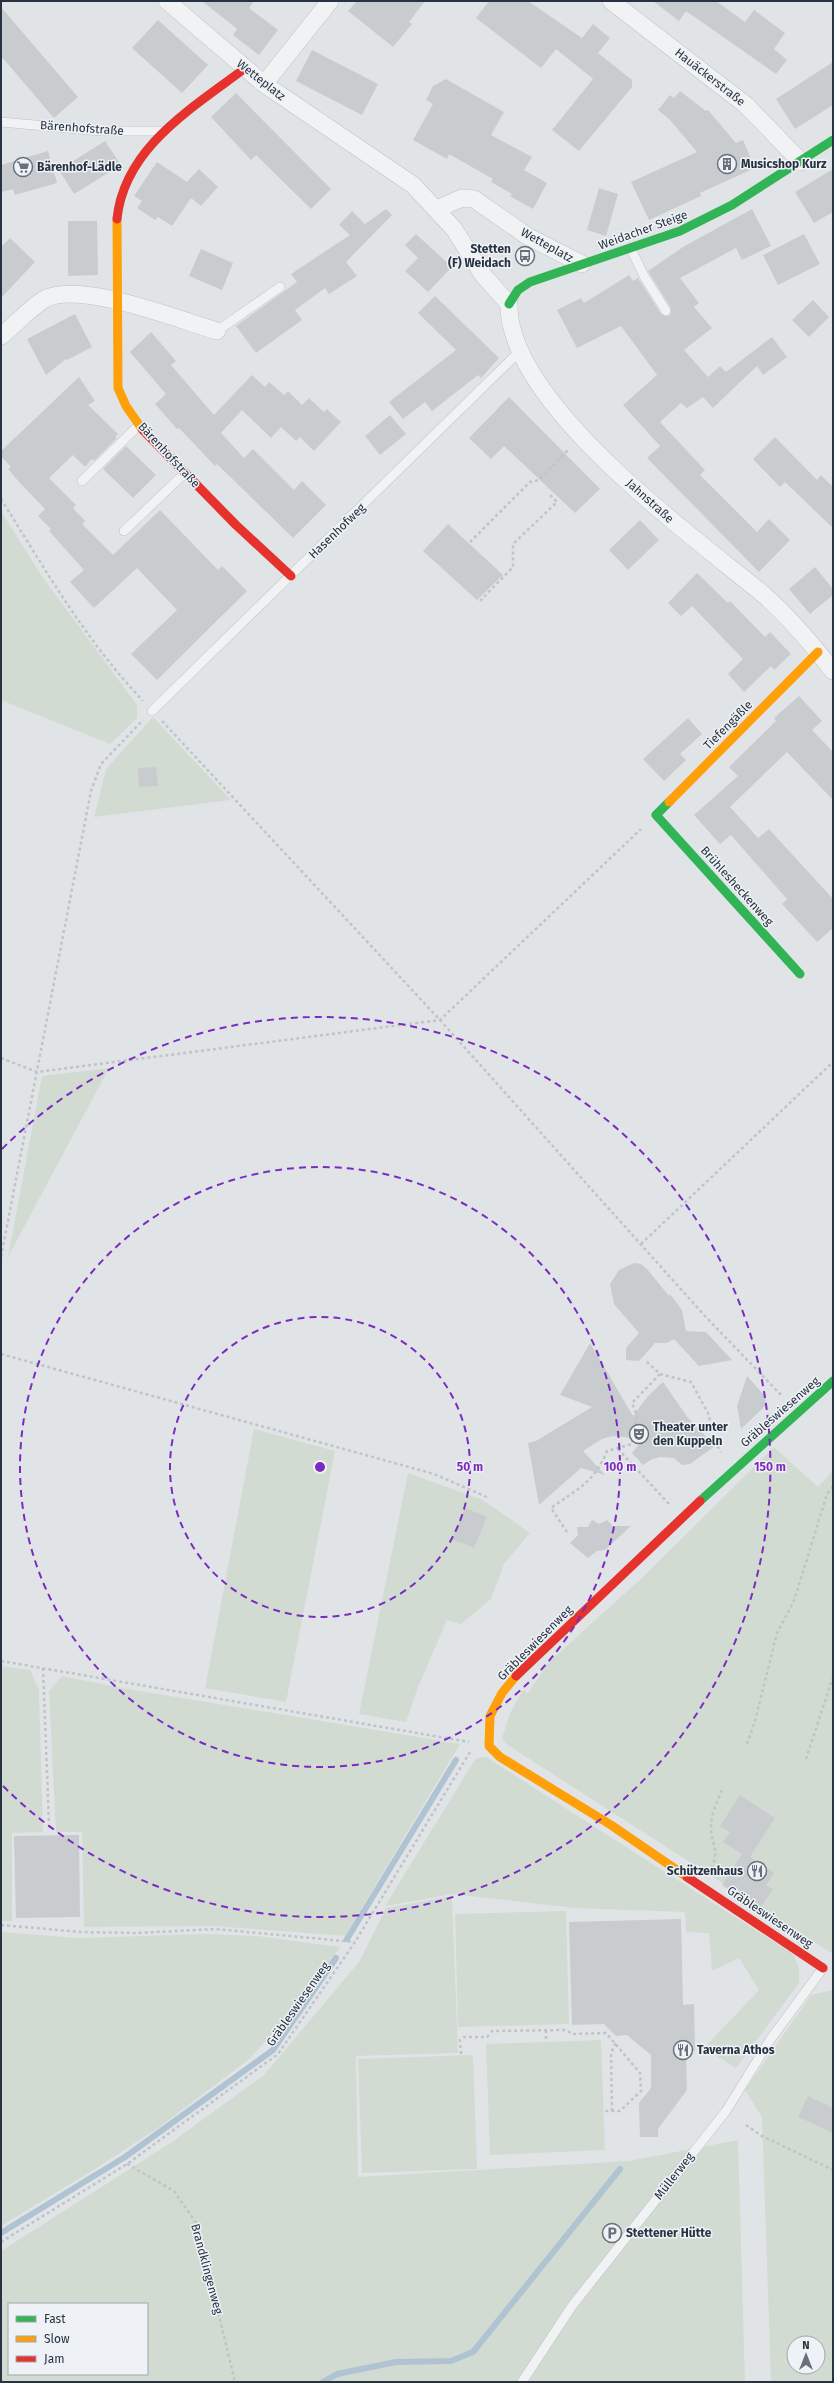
<svg xmlns="http://www.w3.org/2000/svg" width="834" height="2383" viewBox="0 0 834 2383" font-family="'Fira Sans',sans-serif">
  <style>
    .green { fill: #d2dbd2; fill-rule: evenodd }
    .lines { fill: none; stroke-linecap: round; stroke-linejoin: round }
    .stream { stroke: #afc3d2; stroke-width: 6 }
    .building { fill: #c9cccf }
    .lane-casing { stroke: #bfc2c5; stroke-width: 10 }
    .street-casing { stroke: #bfc2c5; stroke-width: 18 }
    .path { stroke: #c0c3c7; stroke-width: 2.5; stroke-dasharray: 3 3; stroke-linecap: butt }
    .lane { stroke: #f1f2f3; stroke-width: 9 }
    .street { stroke: #f1f2f3; stroke-width: 17 }
    .fast { stroke: #30b455; stroke-width: 9 }
    .slow { stroke: #ff9f0a; stroke-width: 9 }
    .jam { stroke: #e5322d; stroke-width: 9 }
    .ring { fill: none; stroke: #7b2cbf; stroke-width: 2; stroke-dasharray: 7 5 }
    .labels { text-anchor: middle; dominant-baseline: central; stroke-width: 3; stroke-linejoin: round; paint-order: stroke }
    .street-label { font-size: 12px; fill: #273340; stroke: #eef2f6 }
    .poi-label { font-size: 12px; font-weight: bold; fill: #273340; stroke: #eef2f6; text-anchor: start }
    .centre { fill: #7b2cbf; stroke: #eef2f6; stroke-width: 2 }
    .ring-label { font-size: 12px; text-anchor: middle; font-weight: bold; fill: #7b2cbf; stroke: #eef2f6; stroke-width: 3; stroke-linejoin: round; paint-order: stroke }
  </style>
  <rect width="100%" height="100%" fill="#e1e4e7"/>
  <!-- green -->
  <path class="green" d="M 1,511 L 41,575 L 137,705 L 137,718 L 110,744 L 1,700 Z
    M 153,717 L 231,800 L 94,817 L 106,769 Z
    M 109,1068 L 8,1257 L 42,1076 Z
    M 254,1429 L 335,1451 L 286,1702 L 205,1688 Z
    M 774,1447 L 818,1487 L 833,1471 L 833,1954 L 506,1744 L 502,1738 L 510,1713 L 523,1690 L 528,1693 L 548,1663 L 644,1576 Z
    M 408,1473 L 483,1500 L 530,1533 L 504,1564 L 491,1599 L 461,1624 L 447,1620 L 418,1687 L 406,1722 L 359,1714 Z
    M 1,1666 L 30,1670 L 39,1690 L 43,1832 L 12,1833 L 12,1921 L 1,1921 Z
    M 62,1676 L 128,1689 L 460,1744 L 345,1936 L 213,1926 L 84,1927 L 82,1832 L 56,1832 L 49,1691 Z
    M 486,1757 L 793,1954 L 799,1968 L 799,1983 L 736,2068 L 704,2048 L 759,1990 L 739,1958 L 712,1971 L 709,1933 L 686,1932 L 685,1912 L 574,1908 L 453,1894 L 385,1906 L 476,1758 Z
    M 452,1896 L 458,2053 L 356,2056 L 358,2177 L 629,2161 L 738,2140 L 745,2382 L 1,2382 L 1,2251 L 172,2142 L 264,2075 L 359,1962 L 386,1908 ZM 9,2304 L 147,2304 L 147,2374 L 9,2374 Z
    M 566,1911 L 569,2024 L 458,2027 L 455,1914 Z
    M 1,1932 L 77,1938 L 207,1934 L 258,1936 L 340,1947 L 302,2002 L 248,2060 L 158,2128 L 95,2169 L 1,2226 Z
    M 833,1990 L 833,2382 L 771,2382 L 762,2117 L 745,2090 L 811,1995 ZM 794,2343 L 818,2343 L 818,2367 L 794,2367 Z
    M 601,2040 L 605,2150 L 490,2155 L 486,2044 Z
    M 473,2055 L 477,2169 L 362,2173 L 358,2059 Z"/>
  <g class="lines">
    <!-- stream -->
    <path class="stream" d="M 347,1939 L 456,1760
      M 1,2233 L 125,2157 L 273,2050 L 336,1958
      M 323,2382 L 337,2374 L 396,2362 L 451,2361 L 473,2352 L 620,2169"/>
  </g>
  <!-- building -->
  <path class="building" d="M 202,1 L 254,1 L 249,8 L 278,30 L 259,55 L 233,35 L 237,29 Z
    M 357,1 L 425,1 L 409,22 L 412,24 L 393,47 L 348,11 Z
    M 489,1 L 528,1 L 582,38 L 593,24 L 610,38 L 598,53 L 632,80 L 632,87 L 579,151 L 552,130 L 593,79 L 556,49 L 541,68 L 511,45 L 476,18 Z
    M 653,1 L 716,1 L 745,22 L 754,10 L 785,33 L 774,49 L 787,60 L 776,74 L 686,11 L 679,21 Z
    M 1,7 L 78,97 L 54,118 L 1,56 Z
    M 158,20 L 208,65 L 182,93 L 132,48 Z
    M 312,50 L 378,84 L 362,115 L 296,81 Z
    M 833,62 L 833,105 L 795,129 L 776,99 Z
    M 446,79 L 504,112 L 491,135 L 532,157 L 524,170 L 547,183 L 533,209 L 510,196 L 512,194 L 491,182 L 493,179 L 449,154 L 447,159 L 413,140 L 433,104 L 426,100 L 433,86 Z
    M 680,91 L 706,111 L 708,110 L 736,143 L 743,140 L 755,168 L 700,193 L 701,196 L 649,220 L 631,182 L 697,152 L 670,120 L 658,110 L 670,95 L 674,98 Z
    M 236,93 L 331,189 L 311,209 L 256,155 L 251,160 L 211,117 Z
    M 105,141 L 121,165 L 74,194 L 59,170 Z
    M 48,151 L 57,183 L 15,195 L 13,189 L 1,192 L 1,165 Z
    M 157,162 L 187,182 L 199,169 L 218,187 L 201,206 L 191,198 L 172,226 L 158,217 L 155,220 L 137,208 L 142,201 L 134,196 Z
    M 833,169 L 833,212 L 814,223 L 795,192 Z
    M 599,188 L 618,194 L 606,236 L 587,230 Z
    M 386,209 L 392,215 L 346,262 L 357,276 L 329,294 L 325,288 L 295,310 L 302,320 L 256,353 L 236,326 L 297,282 L 291,274 L 350,235 L 339,225 L 352,211 L 365,224 Z
    M 752,209 L 771,246 L 742,260 L 736,248 L 680,278 L 699,303 L 694,307 L 712,328 L 684,350 L 708,377 L 720,366 L 726,372 L 772,337 L 787,357 L 763,375 L 757,366 L 713,408 L 703,397 L 687,408 L 681,403 L 660,422 L 705,470 L 700,475 L 757,532 L 769,519 L 790,540 L 759,572 L 647,458 L 660,446 L 623,405 L 657,375 L 621,326 L 577,348 L 557,310 L 581,298 L 584,303 L 629,275 L 633,281 L 638,278 L 661,314 L 669,316 L 671,313 L 671,308 L 648,271 L 683,247 Z
    M 68,221 L 97,221 L 98,275 L 68,276 Z
    M 416,234 L 452,267 L 428,292 L 405,271 L 418,258 L 405,245 Z
    M 804,234 L 820,264 L 778,285 L 763,255 Z
    M 10,238 L 35,262 L 1,298 L 1,247 Z
    M 201,249 L 233,263 L 222,290 L 189,276 Z
    M 435,296 L 499,358 L 481,378 L 478,375 L 432,411 L 425,402 L 403,419 L 389,402 L 456,350 L 418,313 Z
    M 813,300 L 829,317 L 809,337 L 792,320 Z
    M 75,314 L 92,347 L 67,360 L 66,359 L 46,375 L 27,339 Z
    M 151,332 L 176,361 L 171,365 L 214,415 L 252,375 L 265,387 L 269,382 L 284,395 L 288,391 L 302,405 L 309,398 L 324,412 L 327,409 L 341,422 L 314,451 L 300,437 L 296,441 L 281,427 L 271,438 L 242,410 L 221,433 L 244,458 L 253,449 L 294,490 L 302,481 L 326,505 L 293,538 L 217,464 L 215,466 L 179,428 L 177,429 L 155,404 L 166,394 L 130,352 Z
    M 79,377 L 95,401 L 88,405 L 118,434 L 115,437 L 117,438 L 94,461 L 92,459 L 85,467 L 73,455 L 49,478 L 76,505 L 73,508 L 85,521 L 82,524 L 113,555 L 160,510 L 218,570 L 222,566 L 247,591 L 157,680 L 131,654 L 177,610 L 137,568 L 94,608 L 70,582 L 84,570 L 49,531 L 51,529 L 38,516 L 45,509 L 20,483 L 8,469 L 11,467 L 1,456 L 1,451 Z
    M 509,397 L 600,489 L 575,513 L 504,446 L 491,459 L 469,438 Z
    M 390,415 L 406,434 L 380,455 L 365,436 Z
    M 775,437 L 817,480 L 821,475 L 833,487 L 833,528 L 785,482 L 780,487 L 753,459 Z
    M 126,446 L 156,475 L 133,498 L 103,469 Z
    M 640,520 L 659,540 L 628,570 L 609,550 Z
    M 448,524 L 503,575 L 477,600 L 423,551 Z
    M 815,567 L 833,589 L 833,595 L 810,614 L 789,589 Z
    M 697,573 L 728,603 L 730,601 L 765,637 L 770,632 L 791,654 L 774,670 L 771,666 L 744,692 L 728,674 L 743,659 L 692,606 L 681,616 L 668,603 Z
    M 799,696 L 822,721 L 812,730 L 833,752 L 833,800 L 787,752 L 730,807 L 758,838 L 769,829 L 833,899 L 833,928 L 817,942 L 782,904 L 787,899 L 731,835 L 720,844 L 694,815 L 738,776 L 729,767 L 776,721 L 774,718 Z
    M 688,718 L 702,734 L 680,754 L 686,760 L 664,781 L 643,759 Z
    M 156,767 L 158,786 L 139,787 L 138,768 Z
    M 634,1263 L 641,1264 L 647,1269 L 669,1296 L 670,1294 L 682,1310 L 686,1331 L 706,1332 L 732,1360 L 699,1366 L 674,1339 L 667,1343 L 655,1343 L 639,1361 L 626,1360 L 626,1348 L 639,1333 L 614,1304 L 610,1284 L 619,1270 Z
    M 590,1343 L 633,1416 L 648,1396 L 663,1382 L 688,1418 L 715,1446 L 690,1464 L 682,1465 L 674,1458 L 660,1457 L 652,1459 L 643,1465 L 632,1453 L 643,1439 L 613,1436 L 602,1439 L 583,1451 L 605,1475 L 581,1468 L 539,1505 L 528,1443 L 536,1441 L 592,1407 L 560,1395 Z
    M 747,1376 L 765,1396 L 766,1405 L 741,1429 L 737,1406 Z
    M 465,1508 L 487,1517 L 474,1548 L 452,1539 Z
    M 592,1520 L 599,1524 L 607,1520 L 613,1526 L 631,1526 L 605,1550 L 597,1551 L 588,1558 L 570,1543 L 578,1535 L 577,1527 L 588,1527 Z
    M 740,1795 L 775,1818 L 750,1857 L 774,1873 L 766,1885 L 773,1889 L 759,1910 L 722,1885 L 742,1854 L 723,1842 L 730,1832 L 720,1826 Z
    M 79,1835 L 80,1917 L 16,1918 L 14,1836 Z
    M 681,1919 L 683,2005 L 694,2004 L 695,2050 L 686,2056 L 687,2090 L 658,2129 L 658,2137 L 640,2137 L 639,2103 L 651,2088 L 651,2055 L 627,2035 L 616,2036 L 604,2024 L 572,2025 L 569,1922 Z
    M 808,2096 L 833,2108 L 833,2133 L 798,2117 Z"/>
  <g class="lines">
    <defs>
      <path id="lane" d="M 1,122 L 101,131 L 161,131
        M 631,249 L 644,276 L 666,311
        M 217,331 L 280,287
        M 82,481 L 139,425
        M 124,531 L 185,473
        M 152,711 L 520,351
        M 522,2382 L 572,2306 L 726,2111 L 770,2040 L 823,1968"/>
      <path id="street" d="M 167,1 L 264,84 L 413,185 L 454,229 L 483,275 L 509,304 C 507,403 692,535 764,595 C 790,618 812,644 833,671
        M 611,1 L 746,105 L 801,162
        M 264,84 L 330,1
        M 437,209 L 462,198 L 474,199 L 527,236 L 582,264
        M 1,336 C 15,325 28,310 43,300 C 77,279 179,320 217,331"/>
    </defs>
    <!-- lane casing -->
    <use href="#lane" class="lane-casing"/>
    <!-- street casing -->
    <use href="#street" class="street-casing"/>
    <!-- path -->
    <path class="path" d="M 1,499 C 45,569 86,641 143,701
      M 470,542 L 530,482 L 539,480 L 569,449
      M 480,601 L 513,567 L 513,544 L 557,502 L 550,495
      M 162,721 L 440,1020 L 704,1315 L 783,1397
      M 1,1058 L 37,1072 L 440,1020 L 641,829
      M 641,1244 L 833,1062
      M 1,1257 L 91,791 L 101,764 L 143,720
      M 1,1354 L 434,1474 L 489,1498
      M 660,1374 L 691,1382 L 708,1413 L 716,1443 L 721,1452
      M 618,1449 L 669,1504
      M 567,1532 L 551,1508 C 576,1490 595,1482 607,1451 L 632,1444 L 637,1415 L 632,1403 L 660,1374 L 645,1360
      M 1,1661 L 469,1742
      M 43,1668 L 49,1824
      M 747,1744 L 755,1721 L 777,1633 L 794,1601 L 827,1494 L 833,1486
      M 806,1759 L 833,1677
      M 711,1868 C 721,1850 710,1843 711,1826 C 711,1813 718,1800 723,1787
      M 1,1925 L 82,1932 L 137,1933 L 215,1929 L 355,1942
      M 546,2030 L 546,2041
      M 461,2054 L 460,2040 L 464,2037 L 487,2037 L 492,2031 L 565,2030 L 573,2034 L 606,2033 L 640,2073 L 641,2091 L 620,2111 L 604,2111
      M 612,2111 L 611,2053 L 616,2042
      M 746,2125 L 762,2136 L 833,2170
      M 127,2164 L 174,2191 L 197,2224 L 235,2382
      M 1,2242 L 127,2164 L 278,2054 L 355,1942 L 470,1752"/>
    <!-- lane -->
    <use href="#lane" class="lane"/>
    <!-- street -->
    <use href="#street" class="street"/>
    <!-- fast -->
    <path class="fast" d="M 509,304 L 518,290 L 530,282 L 680,231 L 732,205 L 833,140
      M 669,802 L 656,815 L 800,974
      M 700,1501 L 833,1381"/>
    <!-- slow -->
    <path class="slow" d="M 117,219 L 118,388 L 126,406 L 142,429
      M 669,802 L 818,652
      M 516,1676 L 502,1693 L 490,1716 L 489,1746 L 500,1757 L 611,1825 L 687,1877"/>
    <!-- jam -->
    <path class="jam" d="M 117,219 C 124,148 192,108 244,69
      M 142,429 L 236,525 L 291,576
      M 516,1676 L 700,1501
      M 687,1877 L 823,1968"/>
  </g>
  <!-- distance rings -->
  <g class="ring">
    <circle cx="320" cy="1467" r="150"/>
    <circle cx="320" cy="1467" r="300"/>
    <path d="M2 1149A450 450 0 1 1 2 1785"/>
  </g>
  <!-- icons -->
  <defs>
    <symbol id="building-ring" viewBox="-11 -11 22 22"><circle r="9.5" fill="#eef2f6" stroke="#68717a" stroke-width="1.5"/><path d="M-4-6H4V6H1V3H-1V6H-4ZM-2.5-4.3h1.7v1.8h-1.7ZM.8-4.3h1.7v1.8H.8ZM-2.5-1h1.7V.8h-1.7ZM.8-1h1.7V.8H.8Z" fill="#68717a"/></symbol>
    <symbol id="supermarket-ring" viewBox="-11 -11 22 22"><circle r="9.5" fill="#eef2f6" stroke="#68717a" stroke-width="1.5"/><path d="M-6-5.5h2.5l.6 2H6L4.5 2H-2.5L-4.4-4H-6ZM-1.5 3.2a1.3 1.3 0 1 0 .1 0ZM3 3.2a1.3 1.3 0 1 0 .1 0Z" fill="#68717a"/></symbol>
    <symbol id="bus-ring" viewBox="-11 -11 22 22"><circle r="9.5" fill="#eef2f6" stroke="#68717a" stroke-width="1.5"/><path d="M-5-6H5V4H4V6H2V4H-2V6H-4V4H-5ZM-3.5-4V0h7V-4ZM-3.5 1.2v1.5H-2V1.2ZM2 1.2v1.5H3.5V1.2Z" fill="#68717a"/></symbol>
    <symbol id="theatre-ring" viewBox="-11 -11 22 22"><circle r="9.5" fill="#eef2f6" stroke="#68717a" stroke-width="1.5"/><path d="M-5-5.5Q0-4 5-5.5V0Q5 5 0 6Q-5 5-5 0ZM-3.3-2.5H-1v1.5H-3.3ZM1-2.5H3.3v1.5H1ZM-2.8 1Q0 5.5 2.8 1Z" fill="#68717a"/></symbol>
    <symbol id="restaurant-ring" viewBox="-11 -11 22 22"><circle r="9.5" fill="#eef2f6" stroke="#68717a" stroke-width="1.5"/><path d="M-5-6h1v4h1v-4h1v4h1v-4h1v5L-1.5 .5V6h-2V.5L-5-1ZM5-6V6H3V1.5H1.5Q1.5-4 5-6Z" fill="#68717a"/></symbol>
    <symbol id="parking-ring" viewBox="-11 -11 22 22"><circle r="9.5" fill="#eef2f6" stroke="#68717a" stroke-width="1.5"/><path d="M-3.5-5.5H1a3.5 3.5 0 0 1 0 7H-1V5.5H-3.5ZM-1-3.4V-.6H.8a1.4 1.4 0 0 0 0-2.8Z" fill="#68717a"/></symbol>
  </defs>
  <g fill-rule="evenodd">
    <use href="#building-ring" x="716" y="153" width="22" height="22"/>
    <use href="#supermarket-ring" x="12" y="156" width="22" height="22"/>
    <use href="#bus-ring" x="514" y="245" width="22" height="22"/>
    <use href="#theatre-ring" x="628" y="1423" width="22" height="22"/>
    <use href="#restaurant-ring" x="746" y="1860" width="22" height="22"/>
    <use href="#restaurant-ring" x="672" y="2039" width="22" height="22"/>
    <use href="#parking-ring" x="601" y="2222" width="22" height="22"/>
  </g>
  <g class="labels">
    <!-- street labels -->
    <g class="street-label">
      <text transform="translate(710 77) rotate(38)">Hauäckerstraße</text>
      <text transform="translate(261 80) rotate(38)">Wetteplatz</text>
      <text transform="translate(82 128) rotate(4)">Bärenhofstraße</text>
      <text transform="translate(643 230) rotate(-20)">Weidacher Steige</text>
      <text transform="translate(547 245) rotate(29)">Wetteplatz</text>
      <text transform="translate(169 455) rotate(47)">Bärenhofstraße</text>
      <text transform="translate(650 501) rotate(42)">Jahnstraße</text>
      <text transform="translate(337 531) rotate(-44)">Hasenhofweg</text>
      <text transform="translate(728 725) rotate(-45)">Tiefengäßle</text>
      <text transform="translate(737 886) rotate(48)">Brühlesheckenweg</text>
      <text transform="translate(780 1412) rotate(-41)">Gräbleswiesenweg</text>
      <text transform="translate(535 1643) rotate(-45)">Gräbleswiesenweg</text>
      <text transform="translate(770 1917) rotate(34)">Gräbleswiesenweg</text>
      <text transform="translate(298 2004) rotate(-55)">Gräbleswiesenweg</text>
      <text transform="translate(674 2176) rotate(-52)">Müllerweg</text>
      <text transform="translate(207 2269) rotate(75)">Brandklingenweg</text>
    </g>
    <!-- poi labels -->
    <g class="poi-label">
      <text x="741" y="164">Musicshop Kurz</text>
      <text x="37" y="167">Bärenhof-Lädle</text>
      <text x="511" y="249" text-anchor="end">Stetten<tspan x="511" dy="14">(F) Weidach</tspan></text>
      <text x="653" y="1427">Theater unter<tspan x="653" dy="14">den Kuppeln</tspan></text>
      <text x="743" y="1871" text-anchor="end">Schützenhaus</text>
      <text x="697" y="2050">Taverna Athos</text>
      <text x="626" y="2233">Stettener Hütte</text>
    </g>
  </g>
  <circle cx="320" cy="1467" r="6" class="centre"/>
  <g class="ring-label">
    <text x="470" y="1471">50 m</text>
    <text x="620" y="1471">100 m</text>
    <text x="770" y="1471">150 m</text>
  </g>
  <!-- border -->
  <rect width="834" height="2383" fill="none" stroke="#273340" stroke-width="4"/>
  <!-- legend -->
  <rect x="8" y="2303" width="140" height="72" fill="#eef2f6" stroke="#9ea6ad"/>
  <rect x="16" y="2316" width="20" height="6" fill="#30b455" stroke="#9ea6ad"/>
  <text x="44" y="2323" font-size="12" fill="#273340">Fast</text>
  <rect x="16" y="2336" width="20" height="6" fill="#ff9f0a" stroke="#9ea6ad"/>
  <text x="44" y="2343" font-size="12" fill="#273340">Slow</text>
  <rect x="16" y="2356" width="20" height="6" fill="#e5322d" stroke="#9ea6ad"/>
  <text x="44" y="2363" font-size="12" fill="#273340">Jam</text>
  <!-- north arrow -->
  <g transform="translate(806 2355)"><circle r="19" fill="#eef2f6" stroke="#9ea6ad"/>
  <path d="M0-3L7 15L0 10L-7 15Z" fill="#68717a"/>
  <text y="-6" font-size="11" font-weight="bold" text-anchor="middle" fill="#273340">N</text>
  </g>
</svg>
